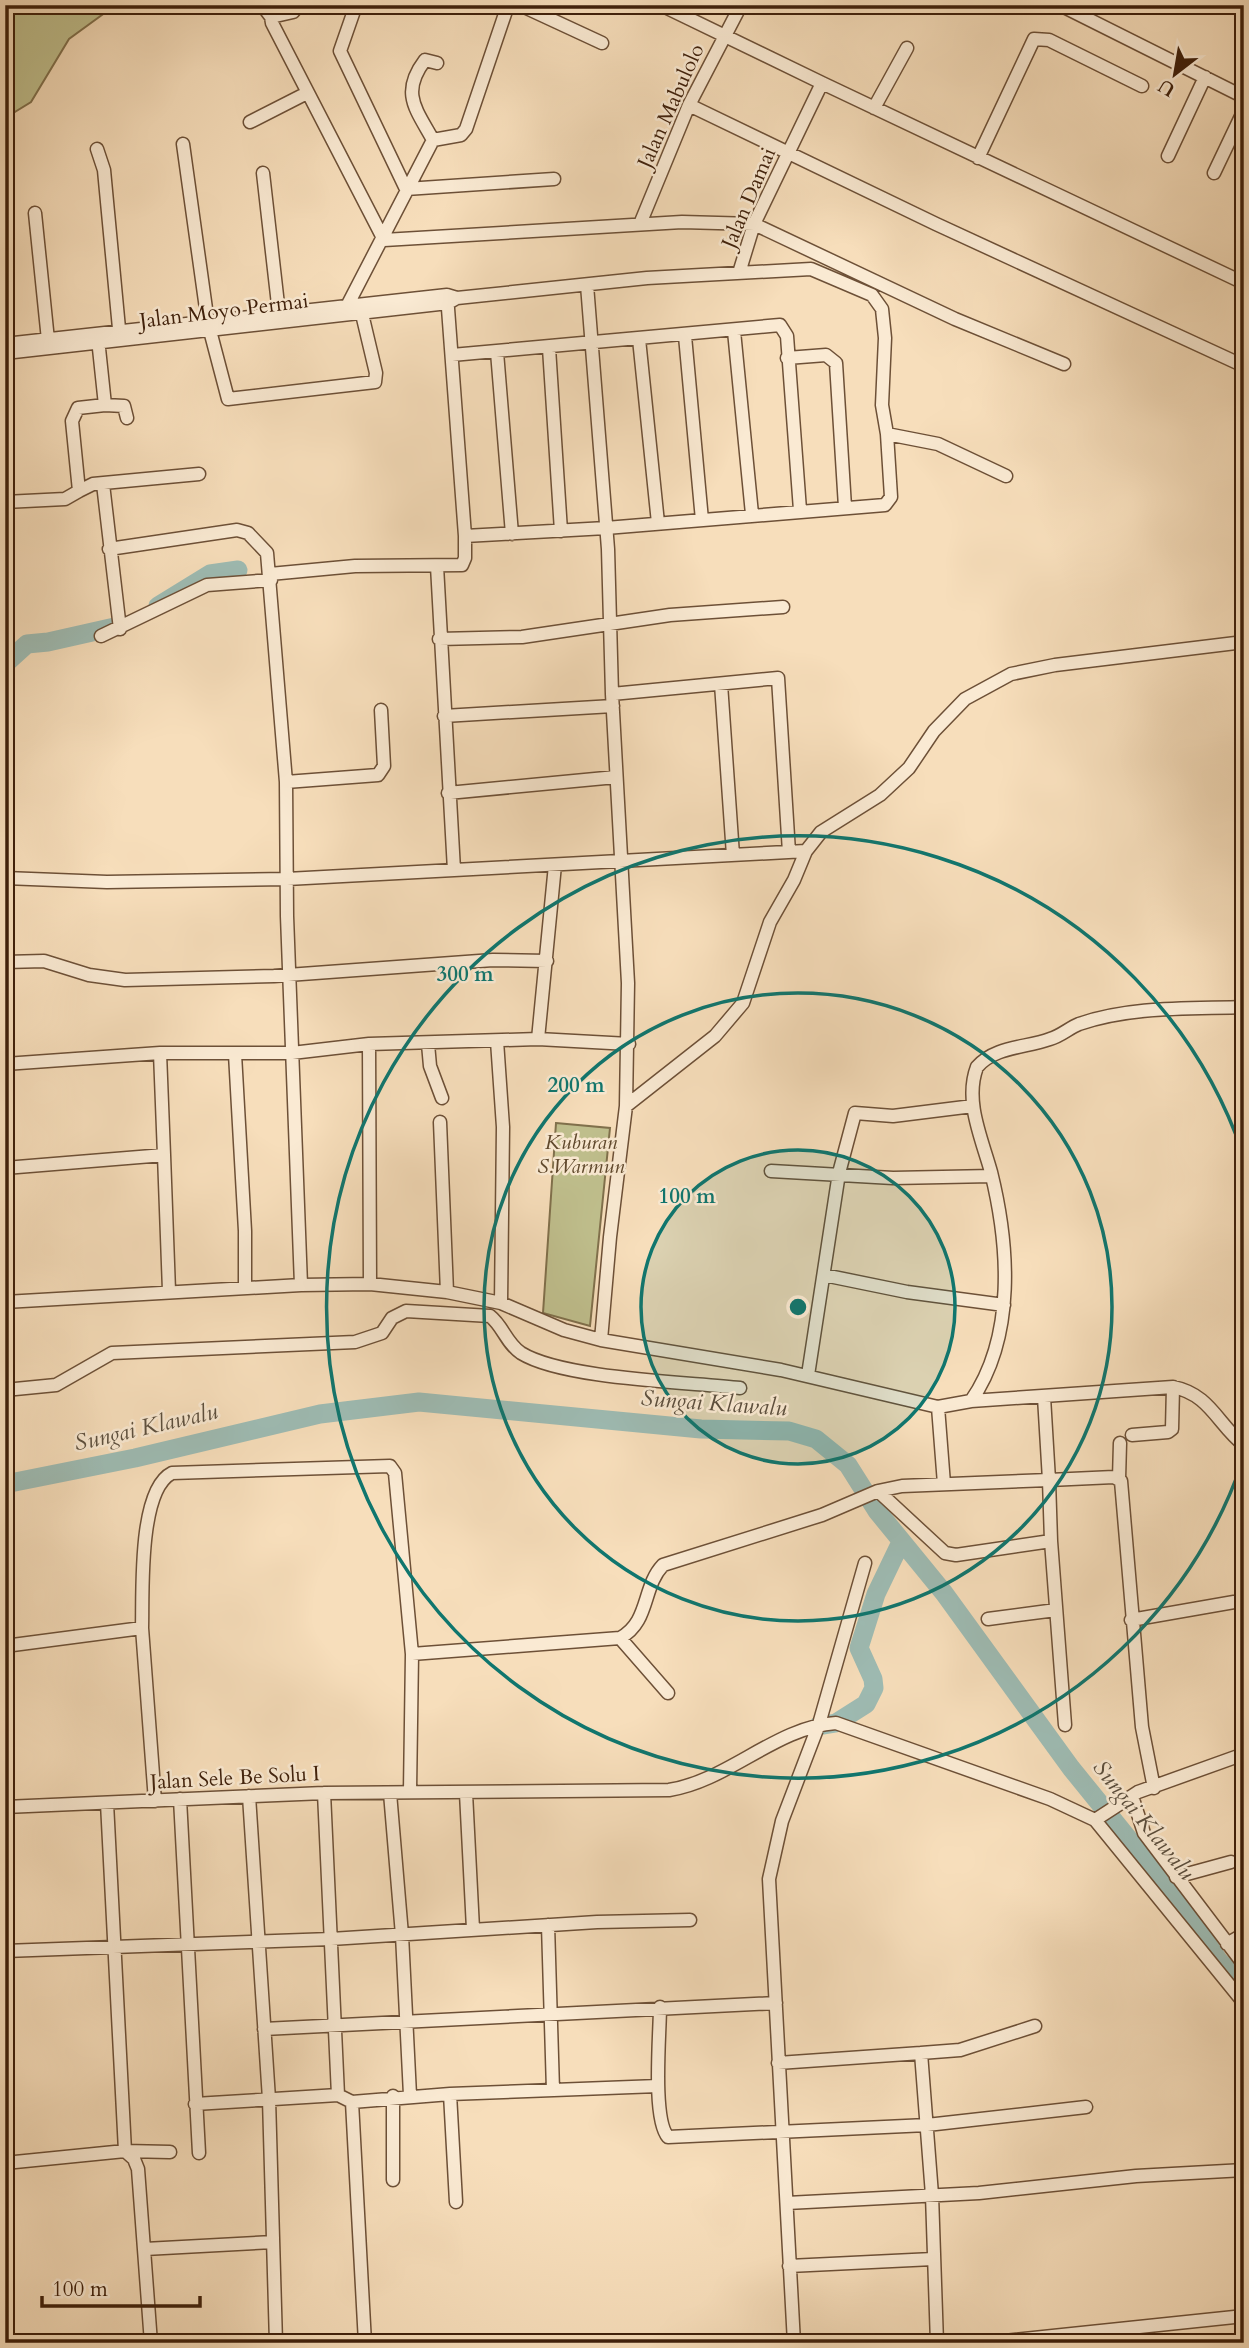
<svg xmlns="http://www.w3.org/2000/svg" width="1249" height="2348" viewBox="0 0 1249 2348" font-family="Cardo,serif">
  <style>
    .green { fill: #c0c08e; stroke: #80704c; stroke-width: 2 }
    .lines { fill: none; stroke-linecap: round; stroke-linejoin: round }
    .river { stroke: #9ebcb4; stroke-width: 19 }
    .minor-casing { stroke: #6d5037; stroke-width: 15 }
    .minor { stroke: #faead3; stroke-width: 12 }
    .ring { fill: none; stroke: #0f766e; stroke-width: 3.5 }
    .labels { text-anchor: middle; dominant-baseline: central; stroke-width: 5; stroke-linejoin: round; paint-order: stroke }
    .street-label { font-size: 21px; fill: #3f200b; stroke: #faead3 }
    .park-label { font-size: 21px; font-style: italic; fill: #5f482c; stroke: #faead3 }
    .water-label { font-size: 23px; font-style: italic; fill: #5c4f3e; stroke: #faead3 }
    .centre { fill: #0f766e; stroke: #faead3; stroke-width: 3.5 }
    .ring-label { font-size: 21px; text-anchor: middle; font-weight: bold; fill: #0f766e; stroke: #faead3; stroke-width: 5; stroke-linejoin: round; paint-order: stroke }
  </style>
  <rect width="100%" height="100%" fill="#f7debb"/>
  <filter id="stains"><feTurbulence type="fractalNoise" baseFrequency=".00286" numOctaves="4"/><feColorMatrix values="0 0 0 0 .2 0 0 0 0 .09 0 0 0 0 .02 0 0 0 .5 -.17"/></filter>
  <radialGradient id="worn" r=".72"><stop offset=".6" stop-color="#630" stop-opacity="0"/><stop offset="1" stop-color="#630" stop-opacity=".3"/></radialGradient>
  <!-- green -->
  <path class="green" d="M 5,5 L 102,5 L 106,12 L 69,39 L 31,102 L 5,118 Z
    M 556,1123 L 610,1128 L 590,1326 L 543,1313 Z"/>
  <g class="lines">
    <!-- river -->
    <path class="river" d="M 158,606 L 210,574 L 238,570
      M 5,664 L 27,644 L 48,642 L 119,626
      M 5,1484 L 135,1458 L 320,1414 L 419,1402 L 701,1429 L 789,1431 L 816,1439 L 848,1465 L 877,1511 L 944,1593 L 1071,1768 L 1174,1895 L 1219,1961 L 1244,1986
      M 818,1726 L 836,1723 L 866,1704 L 874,1688 L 873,1679 L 859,1648 L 876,1594 L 901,1542"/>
    <defs>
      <path id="minor" d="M 262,5 L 271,17
        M 299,5 L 293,12 L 271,17 L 272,23 L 384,240 L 682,222 L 754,224 L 955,319 L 1064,364
        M 356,5 L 340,51 L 406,189 L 554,179
        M 520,5 L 602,43
        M 661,5 L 822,83 L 754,224 L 739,273
        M 1060,5 L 1244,97
        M 822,83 L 1244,283
        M 689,105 L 936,224 L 1244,366
        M 874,108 L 907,48
        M 250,122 L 307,93
        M 433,140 L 461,135 L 466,129 L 508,5
        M 183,144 L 208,323 L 228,399 L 375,382 L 376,373 L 362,314
        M 97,149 L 104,170 L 120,339
        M 1168,156 L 1205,77
        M 978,158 L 1034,39 L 1049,40 L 1142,86
        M 263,173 L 280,322
        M 1214,173 L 1244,110
        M 35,213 L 48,340
        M 640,224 L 689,105 L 741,5
        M 587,285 L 608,549 L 612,694 L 628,983 L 626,1106
        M 457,298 L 647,278 L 811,269 L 872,295 L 882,309 L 885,338 L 882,405 L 887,434 L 938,444 L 1006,476
        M 345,310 L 433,140 C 416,109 400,93 425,60 L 437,63
        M 734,331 L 752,514
        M 685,336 L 702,520
        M 98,339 L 105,405 L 78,408 L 72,421 L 79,491 L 93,484 L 199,474
        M 639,339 L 658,523
        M 5,344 L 447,295 L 457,298 L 448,303 L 5,353
        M 549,348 L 561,531
        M 497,352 L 512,534
        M 452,355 L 780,325 L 787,336 L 800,510
        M 787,358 L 826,355 L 836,363 L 845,507
        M 105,405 L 124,406 L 127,418
        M 103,484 L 120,629
        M 5,502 L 65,499 L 79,491
        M 465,536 L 606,528 L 885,505 L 891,497 L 887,434
        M 109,549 L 237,530 L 248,533 L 267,553 L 286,782 L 287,916 L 301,1285
        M 437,566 L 454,870
        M 270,574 L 355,566 L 462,565 L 465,558 L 465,536 L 447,295
        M 101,636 L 207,585 L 271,580
        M 439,639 L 522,637 L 670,615 L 783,607
        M 721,684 L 733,855
        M 612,694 L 778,678 L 789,852
        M 444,716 L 613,706
        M 286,782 L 378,775 L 384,766 L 381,710
        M 448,793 L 616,777
        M 5,878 L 107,882 L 287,879 L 806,851
        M 5,962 L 44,961 L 89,975 L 125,980 L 274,976 L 493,960 L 547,961
        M 538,1039 L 555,865
        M 497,1041 L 503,1127 L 501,1303
        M 369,1044 L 370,1284
        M 428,1044 L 430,1066 L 442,1098
        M 160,1053 L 164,1155
        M 235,1054 L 245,1231 L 245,1287
        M 5,1064 L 160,1053 L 292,1053 L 369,1044 L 538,1039 L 629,1044
        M 440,1122 L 447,1292
        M 5,1168 L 164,1155 L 169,1291
        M 771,1171 L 893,1178 L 992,1176
        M 824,1275 L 907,1292 L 1004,1305
        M 5,1302 L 301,1285 L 370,1284 L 447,1292 L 501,1303 L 564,1330 L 601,1340 L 781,1370 L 938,1407 L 971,1401 C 1016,1336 1009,1245 991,1172 C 982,1139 964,1101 977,1067 C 995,1046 1026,1048 1050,1039 C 1061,1036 1069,1028 1079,1024 C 1131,1006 1189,1009 1244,1007
        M 601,1340 L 610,1237 L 626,1106 L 715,1036 L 743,1003 L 770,922 L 794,880 L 806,851 L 821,832 L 880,795 L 909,768 L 934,731 L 965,699 L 1011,674 L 1055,665 L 1244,642
        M 808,1375 L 839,1173 L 855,1113 L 893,1116 L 973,1106
        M 5,1390 L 56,1385 L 112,1353 L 355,1342 L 382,1333 L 392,1318 L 406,1311 L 490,1316 C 503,1326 506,1343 521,1353 C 563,1379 687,1382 740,1388
        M 1044,1397 L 1049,1480 L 1114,1477 L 1121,1481 L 1142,1727 L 1154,1788
        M 971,1401 L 1173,1387 C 1210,1394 1218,1425 1244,1445
        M 938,1407 L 944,1484
        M 1132,1435 L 1168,1432 L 1172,1429 L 1173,1387
        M 1119,1479 L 1120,1443
        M 1051,1541 L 1065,1725
        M 988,1619 L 1056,1610
        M 1131,1620 L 1234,1602
        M 142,1628 C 143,1593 138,1490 172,1473 L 390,1466 L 395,1473 L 412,1654 L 410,1791
        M 620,1638 L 668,1693
        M 5,1646 L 142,1628 L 155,1801
        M 412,1654 L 620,1638 C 650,1622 642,1587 663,1565 L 822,1515 L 878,1491 L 902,1486 L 1049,1480 L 1051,1541 L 956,1555 L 945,1553 L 878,1491
        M 324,1793 L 338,2095
        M 390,1793 L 402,1935 L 410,2095
        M 466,1793 L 473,1929
        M 249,1796 L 269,2099 L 276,2343
        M 1132,1796 L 1144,1833 L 1244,1965
        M 180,1799 L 199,2153
        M 107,1803 L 125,2151 L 134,2159 L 138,2169 L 151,2343
        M 5,1807 L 324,1793 L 669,1790 C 728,1781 776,1727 836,1723 L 1050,1799 L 1095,1820 L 1244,2003
        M 1095,1820 L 1138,1792 L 1244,1754
        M 1176,1877 L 1231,1862
        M 548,1925 L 553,2090
        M 1227,1944 L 1244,1934
        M 5,1951 L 331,1939 L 597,1922 L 690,1920
        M 660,2007 C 660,2033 652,2119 668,2137 L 927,2125 L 1086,2107
        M 264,2029 L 776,2003
        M 778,2063 L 921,2053
        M 450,2094 L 658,2086
        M 352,2102 L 365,2343
        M 195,2104 L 338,2095 L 352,2102 L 450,2094 L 456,2202
        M 5,2163 L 125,2151 L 170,2152
        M 393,2180 L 393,2096
        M 787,2203 L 979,2193 L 1136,2176 L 1244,2170
        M 145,2249 L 273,2242
        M 789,2266 L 933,2259
        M 794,2343 L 769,1879 L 782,1821 L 819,1724 L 865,1563
        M 937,2343 L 932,2195 L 921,2053 L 960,2050 L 1035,2026
        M 986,2343 L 1244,2316"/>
    </defs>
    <!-- minor casing -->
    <use href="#minor" class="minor-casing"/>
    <!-- minor -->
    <use href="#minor" class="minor"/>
  </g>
  <!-- distance rings -->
  <circle cx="798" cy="1307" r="157" fill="#0f766e" fill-opacity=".12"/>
  <g class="ring">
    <circle cx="798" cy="1307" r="157"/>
    <circle cx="798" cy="1307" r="314"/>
    <path d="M1243 1460A471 471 0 1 1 1243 1154"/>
  </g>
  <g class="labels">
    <!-- street labels -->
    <g class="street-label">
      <text transform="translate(671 106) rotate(-66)">Jalan Mabulolo</text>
      <text transform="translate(749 198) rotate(-67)">Jalan Damai</text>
      <text transform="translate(224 311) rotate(-7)">Jalan Moyo Permai</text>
      <text transform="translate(235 1778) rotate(-3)">Jalan Sele Be Solu I</text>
    </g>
    <!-- park labels -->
    <g class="park-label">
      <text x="581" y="1142">Kuburan<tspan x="581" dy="24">S.Warmun</tspan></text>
    </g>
    <!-- water labels -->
    <g class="water-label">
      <text transform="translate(714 1403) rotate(4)">Sungai Klawalu</text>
      <text transform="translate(146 1427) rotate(-13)">Sungai Klawalu</text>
      <text transform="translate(1144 1820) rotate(51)">Sungai Klawalu</text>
    </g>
  </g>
  <circle cx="798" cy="1307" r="10" class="centre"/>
  <g class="ring-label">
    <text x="465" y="981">300 m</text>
    <text x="576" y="1092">200 m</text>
    <text x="687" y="1203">100 m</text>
  </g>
  <!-- margin -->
  <rect width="1249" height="2348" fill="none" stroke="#f7debb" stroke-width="28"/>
  <rect x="7" y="7" width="1235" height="2334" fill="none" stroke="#3f200b" stroke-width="3.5"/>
  <rect x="14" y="14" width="1221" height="2320" fill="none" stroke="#3f200b" stroke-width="2"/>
  <!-- north arrow -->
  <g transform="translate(1175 74) rotate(211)" stroke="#faead3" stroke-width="5" paint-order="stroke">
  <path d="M0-5L12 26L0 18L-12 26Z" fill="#3f200b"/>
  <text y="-10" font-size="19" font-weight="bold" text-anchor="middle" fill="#3f200b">U</text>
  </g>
  <!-- scale -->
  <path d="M42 2296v10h158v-10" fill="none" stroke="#3f200b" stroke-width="3.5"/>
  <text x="52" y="2296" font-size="21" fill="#3f200b" stroke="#faead3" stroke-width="5" paint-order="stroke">100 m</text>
  <rect width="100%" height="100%" filter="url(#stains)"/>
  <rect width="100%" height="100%" fill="url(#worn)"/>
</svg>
